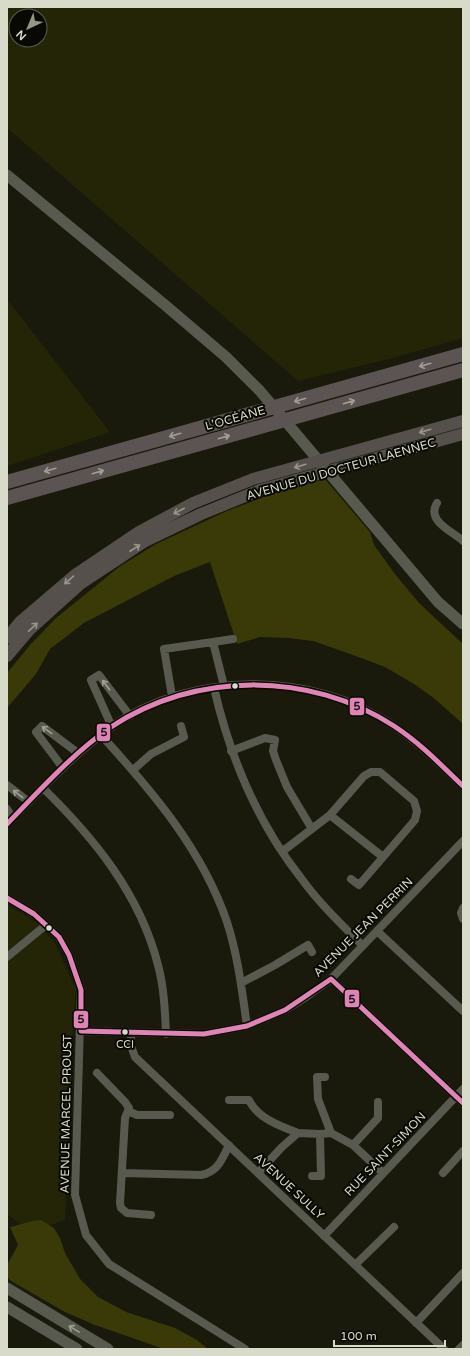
<svg xmlns="http://www.w3.org/2000/svg" width="470" height="1356" viewBox="0 0 470 1356" font-family="'Varela Round',sans-serif">
  <style>
    .built { fill: #242506; fill-rule: evenodd }
    .green { fill: #393a08 }
    .lines { fill: none; stroke-linecap: round; stroke-linejoin: round }
    .minor { stroke: #595a4f; stroke-width: 8 }
    .secondary { stroke: #595a4f; stroke-width: 11 }
    .primary { stroke: #55504b; stroke-width: 12 }
    .motorway { stroke: #5b5452; stroke-width: 14 }
    .bus-1-casing { stroke: #080902; stroke-width: 8 }
    .bus-1 { stroke: #df84b5; stroke-width: 5 }
    .oneway { stroke: #a09e94 }
    .oneway2 { stroke: #96958a }
    .oneway3 { stroke: #9fa093 }
    .bus-dot { fill: #d8daca; stroke: #080902; stroke-width: 1.5 }
    .labels { text-anchor: middle; dominant-baseline: central; stroke-width: 4; stroke-linejoin: round; paint-order: stroke }
    .bus-label { font-size: 11px; fill: #d8daca; stroke: #080902 }
    .street-label { font-size: 12px; fill: #d8daca; stroke: #080902 }
    .line-badge { stroke: #080902; stroke-width: 1.5 }
    .pale-badge-label { font-size: 11px; text-anchor: middle; font-weight: bold; fill: #111 }
  </style>
  <rect width="100%" height="100%" fill="#19190c"/>
  <!-- built -->
  <path class="built" d="M 7,7 L 463,7 L 463,338 L 393,358 L 298,381 L 7,128 ZM 16,16 L 40,16 L 40,40 L 16,40 Z
    M 7,299 L 110,432 L 7,466 Z
    M 7,904 L 39,924 L 55,943 L 76,989 L 72,1041 L 65,1220 L 31,1232 L 7,1214 Z"/>
  <!-- green -->
  <path class="green" d="M 325,479 L 370,532 L 374,545 L 395,574 L 419,603 L 463,644 L 463,724 L 435,699 L 414,684 L 385,667 L 353,655 L 313,641 L 289,638 L 260,637 L 237,644 L 210,562 L 174,576 L 84,623 L 50,649 L 36,674 L 7,708 L 7,673 L 30,645 L 56,618 L 119,567 L 156,544 L 227,511 L 269,495 Z
    M 41,1220 L 54,1228 L 60,1238 L 65,1253 L 80,1279 L 98,1297 L 126,1312 L 175,1328 L 197,1340 L 208,1349 L 164,1349 L 95,1325 L 65,1312 L 11,1281 L 7,1277 L 7,1265 L 18,1245 L 10,1227 L 33,1221 Z"/>
  <g class="lines">
    <!-- minor -->
    <path class="minor" d="M 437,503 C 426,521 452,531 463,541
      M 213,642 L 233,639
      M 214,688 C 230,757 257,822 301,878 C 319,903 341,924 363,946
      M 172,696 L 164,649 L 213,642 L 224,686
      M 112,727 L 91,680 L 99,675 L 130,716
      M 101,735 C 152,791 202,849 227,922 C 238,956 242,991 247,1026
      M 231,751 L 265,738 L 275,740 L 273,751 L 276,760 L 287,787 L 312,829
      M 63,768 L 36,732 L 42,726 L 78,753
      M 133,770 L 151,754 L 184,737 L 181,726
      M 7,785 L 29,802
      M 43,788 C 94,838 140,894 158,965 C 164,987 165,1011 166,1034
      M 7,809 L 13,818
      M 330,815 L 383,857
      M 7,824 C 40,790 73,755 111,727 C 193,670 312,670 394,726 C 419,743 441,765 463,786
      M 283,851 L 330,815 L 364,776 L 371,772 L 380,772 L 414,801 L 417,811 L 415,820 L 359,885 L 351,879
      M 7,898 L 34,914 L 59,937 L 69,955 L 81,990 L 75,1195 L 86,1235 L 109,1264 L 245,1349
      M 463,908 L 461,913 L 463,919
      M 377,931 L 463,1011
      M 7,957 L 46,925
      M 331,979 L 463,1103
      M 241,983 L 275,965 L 308,945 L 312,952
      M 81,1031 L 204,1034 L 247,1026 L 285,1010 L 306,997 L 331,979 L 463,841
      M 131,1033 L 131,1046 L 135,1057 L 444,1349
      M 97,1073 L 125,1102 L 129,1108 L 125,1118 L 120,1203 L 121,1208 L 127,1213 L 151,1215
      M 325,1077 L 317,1077 L 318,1099 L 331,1133
      M 229,1100 L 249,1100 C 257,1118 280,1126 298,1133
      M 128,1111 L 137,1115 L 170,1115
      M 353,1145 L 378,1118 L 378,1102
      M 122,1173 L 201,1175 C 218,1172 222,1159 229,1145
      M 258,1173 L 282,1147 L 298,1133 L 320,1134 L 331,1133 L 353,1145 L 383,1173
      M 443,1173 L 463,1151
      M 312,1176 L 321,1176 L 320,1134
      M 324,1236 L 463,1089
      M 355,1265 L 394,1227
      M 416,1323 L 463,1273
      M 459,1349 L 463,1345"/>
    <!-- secondary -->
    <path class="secondary" d="M 7,175 L 165,305 L 226,357 L 260,391 L 438,602 L 463,624
      M 7,1288 L 108,1349
      M 7,1307 L 77,1349"/>
    <!-- primary -->
    <path class="primary" d="M 7,638 L 20,622 L 75,575 L 139,532 L 193,503 L 253,479 L 463,421
      M 7,656 L 29,630 L 80,584 L 145,541 L 201,514 L 260,490 L 463,434"/>
    <!-- motorway -->
    <path class="motorway" d="M 7,482 L 463,354
      M 7,498 L 463,370"/>
    <defs>
      <path id="bus-1" d="M 7,824 C 39,791 73,753 111,727 C 195,671 310,671 394,726 C 420,743 441,765 463,786
        M 7,898 L 34,914 L 59,937 L 69,955 L 81,990 L 81,1031 L 204,1034 L 247,1026 L 285,1010 L 331,979 L 463,1103"/>
    </defs>
    <!-- bus-1 casing -->
    <use href="#bus-1" class="bus-1-casing"/>
    <!-- bus-1 -->
    <use href="#bus-1" class="bus-1"/>
  </g>
  <!-- one-way arrows -->
  <defs><path id="oneway-shaft" d="M-6 0H5M1.5-3L5.5 0L1.5 3" fill="none" stroke-width="1.6" stroke-linecap="round" stroke-linejoin="round"/></defs>
  <g class="oneway">
    <use href="#oneway-shaft" transform="translate(425 365) rotate(164)"/>
    <use href="#oneway-shaft" transform="translate(300 400) rotate(164)"/>
    <use href="#oneway-shaft" transform="translate(349 402) rotate(-16)"/>
    <use href="#oneway-shaft" transform="translate(175 435) rotate(164)"/>
    <use href="#oneway-shaft" transform="translate(224 437) rotate(-16)"/>
    <use href="#oneway-shaft" transform="translate(50 470) rotate(164)"/>
    <use href="#oneway-shaft" transform="translate(98 472) rotate(-16)"/>
  </g>
  <g class="oneway2">
    <use href="#oneway-shaft" transform="translate(425 431) rotate(164)"/>
    <use href="#oneway-shaft" transform="translate(300 466) rotate(164)"/>
    <use href="#oneway-shaft" transform="translate(179 511) rotate(153)"/>
    <use href="#oneway-shaft" transform="translate(135 548) rotate(-33)"/>
    <use href="#oneway-shaft" transform="translate(69 580) rotate(139)"/>
    <use href="#oneway-shaft" transform="translate(33 627) rotate(-43)"/>
  </g>
  <g class="oneway3">
    <use href="#oneway-shaft" transform="translate(106 685) rotate(-127)"/>
    <use href="#oneway-shaft" transform="translate(47 730) rotate(-144)"/>
    <use href="#oneway-shaft" transform="translate(18 794) rotate(-142)"/>
    <use href="#oneway-shaft" transform="translate(74 1329) rotate(-149)"/>
  </g>
  <!-- markers -->
  <g class="bus-dot">
    <circle cx="235" cy="686" r="3.5"/>
    <circle cx="49" cy="928" r="3.5"/>
    <circle cx="125" cy="1032" r="3.5"/>
  </g>
  <g class="labels">
    <!-- bus labels -->
    <g class="bus-label">
      <text x="125" y="1044">CCI</text>
    </g>
    <!-- street labels -->
    <g class="street-label">
      <text transform="translate(235 418) rotate(-16)">L’OCÉANE</text>
      <text transform="translate(341 469) rotate(-16)">AVENUE DU DOCTEUR LAENNEC</text>
      <text transform="translate(363 927) rotate(-45)">AVENUE JEAN PERRIN</text>
      <text transform="translate(66 1114) rotate(-89)">AVENUE MARCEL PROUST</text>
      <text transform="translate(385 1154) rotate(-46)">RUE SAINT-SIMON</text>
      <text transform="translate(289 1186) rotate(43)">AVENUE SULLY</text>
    </g>
  </g>
  <g class="line-badge">
    <rect x="349" y="697" width="16" height="19" rx="4" fill="#df84b5"/>
    <rect x="96" y="723" width="15" height="19" rx="4" fill="#df84b5"/>
    <rect x="344" y="989" width="16" height="19" rx="4" fill="#df84b5"/>
    <rect x="73" y="1010" width="16" height="19" rx="4" fill="#df84b5"/>
  </g>
  <g class="pale-badge-label">
    <text x="357" y="710">5</text>
    <text x="104" y="736">5</text>
    <text x="352" y="1003">5</text>
    <text x="81" y="1023">5</text>
  </g>
  <!-- border -->
  <rect width="470" height="1356" fill="none" stroke="#d8daca" stroke-width="16"/>
  <!-- north arrow -->
  <g transform="translate(28 28) rotate(224)"><circle r="19" fill="#080902" stroke="#5b5d52"/>
  <path d="M0-3L7 15L0 10L-7 15Z" fill="#959688"/>
  <text y="-6" font-size="11" font-weight="bold" text-anchor="middle" fill="#d8daca">N</text>
  </g>
  <!-- scale -->
  <path d="M334 1340v6h111v-6" fill="none" stroke="#d8daca" stroke-width="2"/>
  <text x="340" y="1340" font-size="12" fill="#d8daca" stroke="#080902" stroke-width="3" paint-order="stroke">100 m</text>
</svg>
